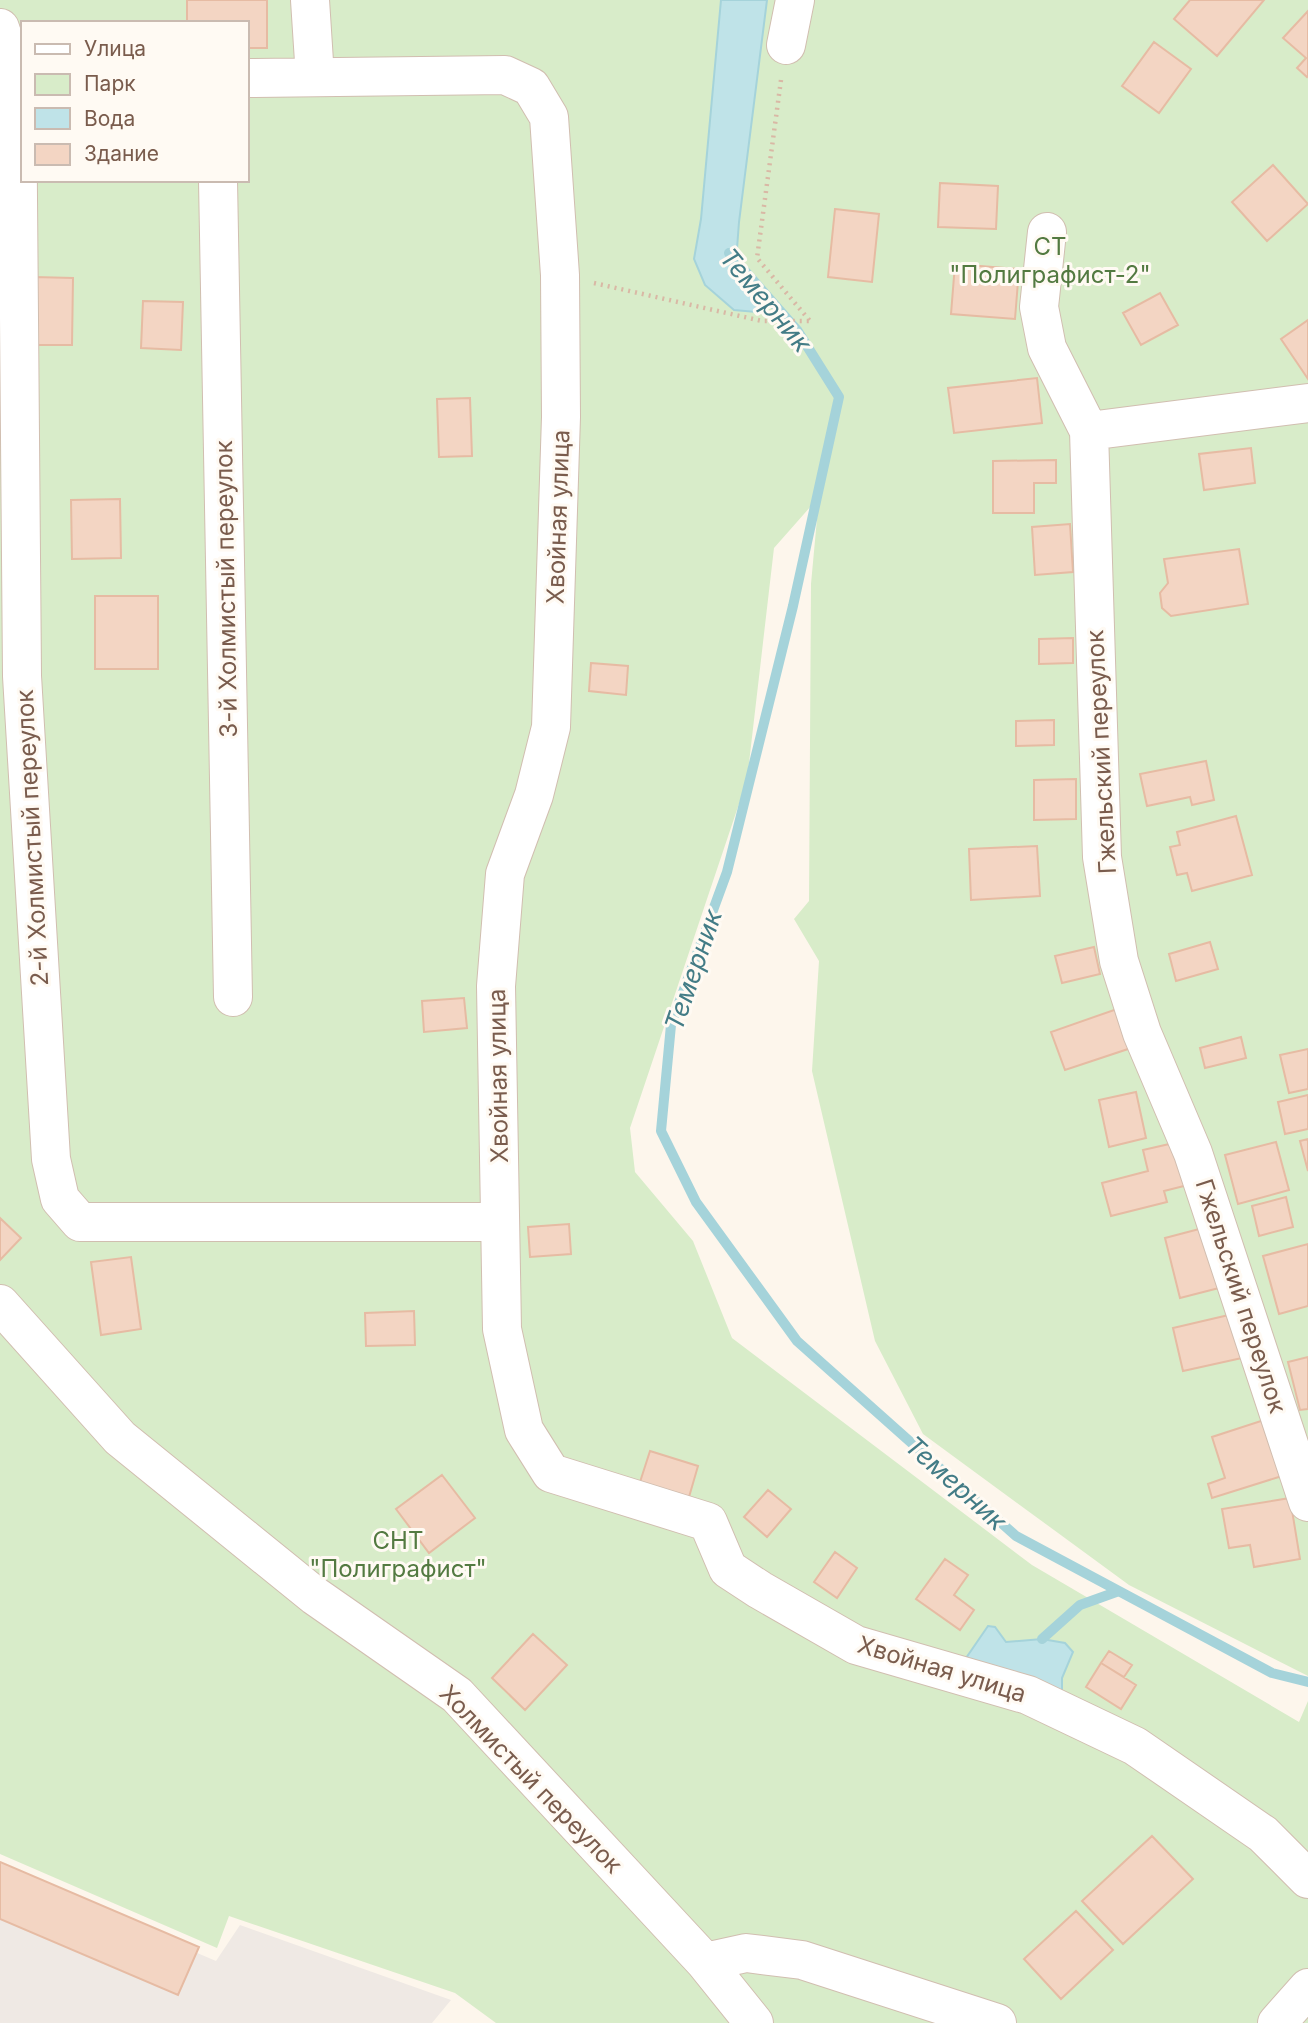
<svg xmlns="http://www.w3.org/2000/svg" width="1308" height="2023" viewBox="0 0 1308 2023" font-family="Inter,sans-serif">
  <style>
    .industrial { fill: #efe9e4 }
    .green { fill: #d8ecc9; fill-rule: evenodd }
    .water { fill: #bfe3e8; stroke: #a5d3da; stroke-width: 2 }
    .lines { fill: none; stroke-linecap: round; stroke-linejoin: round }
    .stream { stroke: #a5d3da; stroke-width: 10 }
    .building { fill: #f3d5c3; stroke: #e6bba3; stroke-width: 2 }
    .street-casing { stroke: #d1beb0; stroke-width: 40 }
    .path { stroke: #d9b8a5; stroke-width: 4.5; stroke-dasharray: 2 5; stroke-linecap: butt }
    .street { stroke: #fff; stroke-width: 38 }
    .labels { text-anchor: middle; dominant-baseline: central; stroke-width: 6; stroke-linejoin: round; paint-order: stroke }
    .park-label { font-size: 24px; fill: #537a41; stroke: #fffaf3 }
    .street-label { font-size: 24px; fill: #7a5c4d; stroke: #fffaf3 }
    .water-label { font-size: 26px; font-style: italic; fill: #437c86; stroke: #fffaf3 }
  </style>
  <rect width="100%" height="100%" fill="#fdf6ec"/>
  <!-- industrial -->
  <path class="industrial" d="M 0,1869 L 216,1961 L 240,1925 L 451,2000 L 432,2023 L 0,2023 Z"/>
  <!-- green -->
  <path class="green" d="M 0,0 L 1308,0 L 1308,1676 L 1129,1585 L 923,1434 L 875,1341 L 812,1071 L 819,961 L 794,919 L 809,901 L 811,584 L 819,497 L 774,548 L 747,780 L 630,1128 L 635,1172 L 693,1241 L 732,1338 L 1032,1565 L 1299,1722 L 1308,1701 L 1308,2023 L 496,2023 L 455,1993 L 229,1916 L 217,1948 L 0,1854 ZM 23,23 L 247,23 L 247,180 L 23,180 Z"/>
  <!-- water -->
  <path class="water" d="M 721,0 L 767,0 L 739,222 L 736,262 L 767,293 L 756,312 L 734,310 L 705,285 L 694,259 L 701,219 Z
    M 988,1626 L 995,1627 L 1006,1642 L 1042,1639 L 1065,1643 L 1073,1652 L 1062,1678 L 1062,1692 L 964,1661 Z"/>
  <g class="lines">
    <!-- stream -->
    <path class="stream" d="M 729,253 L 797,330 L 839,397 L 793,606 L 727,872 L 671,1025 L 661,1131 L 696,1202 L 797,1341 L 1016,1536 L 1272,1673 L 1308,1682
      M 1042,1639 L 1080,1605 L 1119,1591"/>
  </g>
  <!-- building -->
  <path class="building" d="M 187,0 L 267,0 L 267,48 L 247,48 L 247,23 L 187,23 Z
    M 1190,0 L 1264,0 L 1217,56 L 1174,19 Z
    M 1308,11 L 1308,76 L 1307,77 L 1297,68 L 1306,58 L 1283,38 Z
    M 1154,42 L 1191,69 L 1159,113 L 1122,86 Z
    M 1273,165 L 1308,204 L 1267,241 L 1232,202 Z
    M 940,183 L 998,186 L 996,229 L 938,227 Z
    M 835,209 L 879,214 L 872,282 L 828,277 Z
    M 955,264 L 1019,269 L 1015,319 L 951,314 Z
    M 34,277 L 73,278 L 72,345 L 33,345 Z
    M 1160,293 L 1178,325 L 1141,345 L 1123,313 Z
    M 143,301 L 183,302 L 181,350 L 141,348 Z
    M 1308,320 L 1308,379 L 1281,339 Z
    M 1037,378 L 1042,423 L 954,433 L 948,388 Z
    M 470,398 L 472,456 L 439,457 L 437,399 Z
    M 1251,448 L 1255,483 L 1204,490 L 1199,454 Z
    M 1056,460 L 1056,483 L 1034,483 L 1034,513 L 993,513 L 993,461 Z
    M 120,499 L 121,558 L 72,559 L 71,500 Z
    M 1070,524 L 1073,572 L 1035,575 L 1032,527 Z
    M 1239,549 L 1248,604 L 1171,616 L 1162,608 L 1160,593 L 1168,583 L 1164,559 Z
    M 95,596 L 158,596 L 158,669 L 95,669 Z
    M 1073,638 L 1073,663 L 1039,664 L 1039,639 Z
    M 591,663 L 628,666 L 626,695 L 589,691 Z
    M 1054,720 L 1054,745 L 1016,746 L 1016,721 Z
    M 1206,761 L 1214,800 L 1192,805 L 1190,797 L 1147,806 L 1140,774 Z
    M 1076,779 L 1076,819 L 1034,820 L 1034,780 Z
    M 1236,816 L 1252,875 L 1192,891 L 1187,873 L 1177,875 L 1170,847 L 1180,845 L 1177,832 Z
    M 1037,846 L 1040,896 L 971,900 L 969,849 Z
    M 1210,942 L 1218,969 L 1176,981 L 1169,954 Z
    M 1094,947 L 1100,974 L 1062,983 L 1055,956 Z
    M 464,998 L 467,1028 L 424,1032 L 422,1001 Z
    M 1117,1009 L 1131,1048 L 1065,1070 L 1051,1032 Z
    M 1241,1037 L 1246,1058 L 1205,1068 L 1200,1048 Z
    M 1308,1049 L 1308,1089 L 1289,1093 L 1280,1055 Z
    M 1136,1092 L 1146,1138 L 1109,1147 L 1099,1100 Z
    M 1308,1095 L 1308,1129 L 1285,1134 L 1278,1102 Z
    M 1308,1139 L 1308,1171 L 1300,1141 Z
    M 1178,1142 L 1188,1185 L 1164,1191 L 1167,1202 L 1111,1216 L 1102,1183 L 1148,1171 L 1143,1150 Z
    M 1276,1142 L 1289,1190 L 1238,1204 L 1225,1155 Z
    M 1286,1197 L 1293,1227 L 1259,1236 L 1252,1206 Z
    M 0,1218 L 21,1238 L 0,1260 Z
    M 569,1224 L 571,1254 L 530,1257 L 528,1227 Z
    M 1203,1228 L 1219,1288 L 1180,1298 L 1165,1238 Z
    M 1308,1244 L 1308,1306 L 1279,1314 L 1263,1256 Z
    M 131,1257 L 141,1329 L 101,1335 L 91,1262 Z
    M 414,1311 L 415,1345 L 366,1346 L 365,1313 Z
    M 1233,1314 L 1242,1358 L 1183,1371 L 1173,1328 Z
    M 1308,1357 L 1308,1409 L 1300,1410 L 1288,1362 Z
    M 1264,1420 L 1282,1476 L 1212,1498 L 1208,1484 L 1225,1478 L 1212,1437 Z
    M 650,1451 L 698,1466 L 689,1497 L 640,1482 Z
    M 442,1475 L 475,1518 L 429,1553 L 396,1509 Z
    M 768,1490 L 791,1509 L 767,1537 L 744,1517 Z
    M 1290,1498 L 1300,1559 L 1254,1567 L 1250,1545 L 1229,1548 L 1222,1509 Z
    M 835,1552 L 857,1568 L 837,1598 L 814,1582 Z
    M 945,1559 L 968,1575 L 954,1595 L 974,1610 L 960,1630 L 916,1599 Z
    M 533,1634 L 567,1665 L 525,1710 L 492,1678 Z
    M 1109,1651 L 1132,1665 L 1124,1677 L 1101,1663 Z
    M 1101,1663 L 1136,1685 L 1121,1709 L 1086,1687 Z
    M 1152,1836 L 1193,1879 L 1123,1944 L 1082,1901 Z
    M 0,1862 L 199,1947 L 178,1995 L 0,1919 Z
    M 1076,1911 L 1113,1950 L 1061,1999 L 1024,1959 Z"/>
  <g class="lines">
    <defs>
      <path id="street" d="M 310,0 L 315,77
        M 0,28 L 17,79 L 22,676 L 51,1159 L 60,1199 L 80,1222 L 500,1222
        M 786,45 L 795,0
        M 247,78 L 505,75 L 531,87 L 549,117 L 560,275 L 561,417 L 551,727 L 534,795 L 505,874 L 496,986 L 502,1329 L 524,1430 L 551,1473 L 708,1522 L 728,1569 L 760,1590 L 856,1645 L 1028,1695 L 1135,1746 L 1263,1834 L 1308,1879
        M 218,180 L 233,997
        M 1047,232 L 1039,307 L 1047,348 L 1089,431 L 1102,857 L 1119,961 L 1142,1033 L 1193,1153 L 1308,1502
        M 1089,431 L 1308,403
        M 0,1304 L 120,1438 L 315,1596 L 457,1695 L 705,1962 L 754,2023
        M 705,1962 L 746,1953 L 802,1960 L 997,2023
        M 1277,2023 L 1308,1988"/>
    </defs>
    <!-- street casing -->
    <use href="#street" class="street-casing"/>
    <!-- path -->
    <path class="path" d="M 781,80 L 757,258 L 810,321
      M 594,283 L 762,321 L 809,321"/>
    <!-- street -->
    <use href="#street" class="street"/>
  </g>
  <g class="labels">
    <!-- park labels -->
    <g class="park-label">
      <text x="1050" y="246">СТ<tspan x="1050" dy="28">"Полиграфист-2"</tspan></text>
      <text x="398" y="1540">СНТ<tspan x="398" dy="28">"Полиграфист"</tspan></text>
    </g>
    <!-- street labels -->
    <g class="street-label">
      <text transform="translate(558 517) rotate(-88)">Хвойная улица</text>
      <text transform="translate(226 589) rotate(-91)">3-й Холмистый переулок</text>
      <text transform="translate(1101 752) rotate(-93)">Гжельский переулок</text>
      <text transform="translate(32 838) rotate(-93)">2-й Холмистый переулок</text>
      <text transform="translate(498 1076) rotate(-91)">Хвойная улица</text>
      <text transform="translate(1241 1296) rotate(72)">Гжельский переулок</text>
      <text transform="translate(942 1669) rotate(17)">Хвойная улица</text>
      <text transform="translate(531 1779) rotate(46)">Холмистый переулок</text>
    </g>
    <!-- water labels -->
    <g class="water-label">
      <text transform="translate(766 300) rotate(50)">Темерник</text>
      <text transform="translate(693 970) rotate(-71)">Темерник</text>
      <text transform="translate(956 1483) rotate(42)">Темерник</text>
    </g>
  </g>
  <!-- legend -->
  <rect x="21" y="21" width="228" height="161" fill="#fffaf3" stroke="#cabbb1" stroke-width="2"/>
  <rect x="35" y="44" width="35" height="10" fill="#ffffff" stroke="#cabbb1" stroke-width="2"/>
  <text x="84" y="56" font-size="21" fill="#7a5c4d">Улица</text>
  <rect x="35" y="74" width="35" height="21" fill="#d8ecc9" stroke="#cabbb1" stroke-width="2"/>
  <text x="84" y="91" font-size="21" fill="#7a5c4d">Парк</text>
  <rect x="35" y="108" width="35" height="21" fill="#bfe3e8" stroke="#cabbb1" stroke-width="2"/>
  <text x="84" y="126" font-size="21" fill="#7a5c4d">Вода</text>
  <rect x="35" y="144" width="35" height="21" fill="#f3d5c3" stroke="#cabbb1" stroke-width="2"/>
  <text x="84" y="161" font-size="21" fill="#7a5c4d">Здание</text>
</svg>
